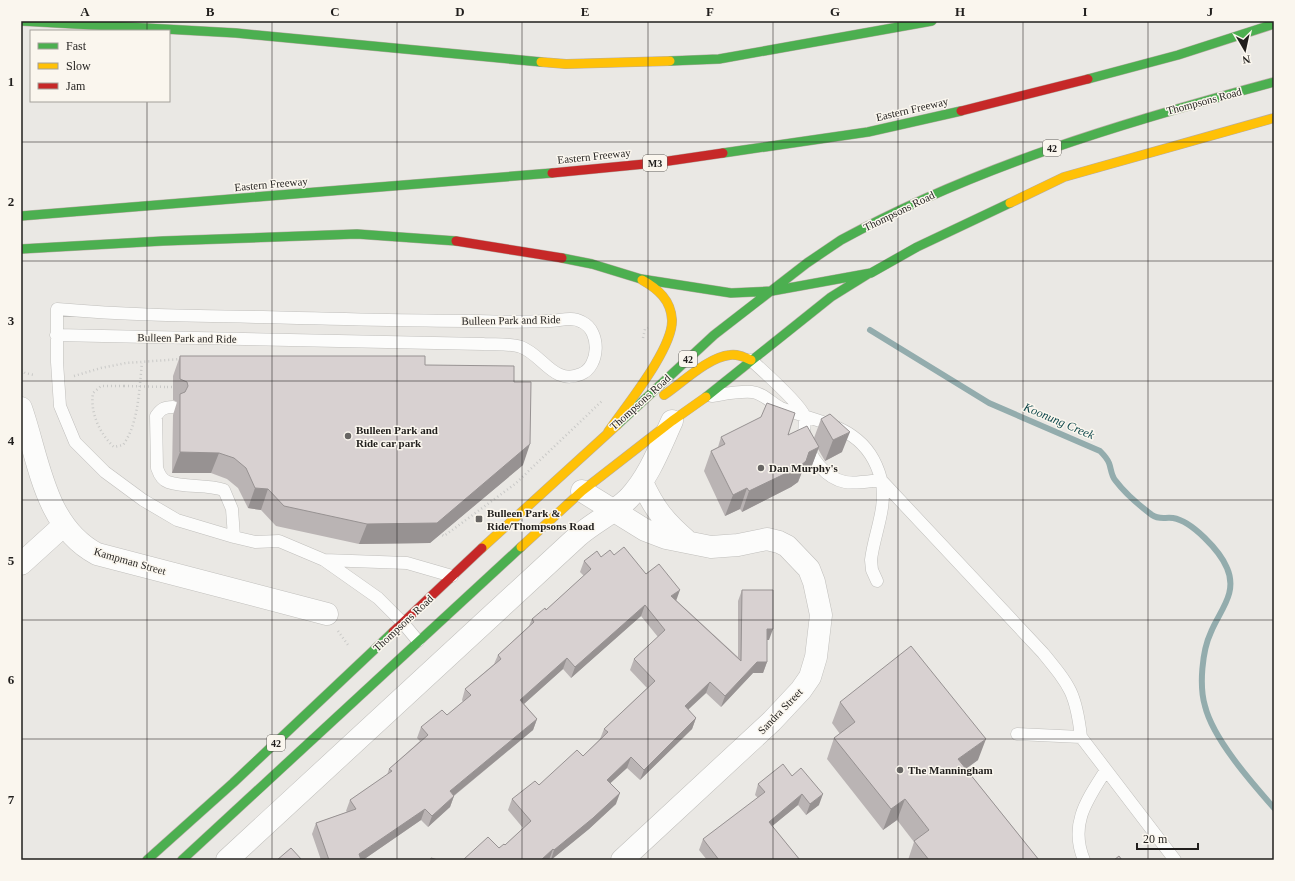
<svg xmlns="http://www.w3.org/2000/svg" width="1295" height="881" viewBox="0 0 1295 881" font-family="'Times New Roman',serif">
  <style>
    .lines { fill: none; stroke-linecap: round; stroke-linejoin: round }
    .stream { stroke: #93acad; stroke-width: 6 }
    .lane-casing { stroke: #c0bfbc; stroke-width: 13 }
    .street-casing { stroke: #c0bfbc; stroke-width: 23 }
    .fast-casing { stroke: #b7aca4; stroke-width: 10 }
    .slow-casing { stroke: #b7aca4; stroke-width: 10 }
    .jam-casing { stroke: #b7aca4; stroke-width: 10 }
    .path { stroke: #c9c9c7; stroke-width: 2.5; stroke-dasharray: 1 3; stroke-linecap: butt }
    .lane { stroke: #fcfcfb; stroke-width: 12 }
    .street { stroke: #fcfcfb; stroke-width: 22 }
    .fast { stroke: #4caf50; stroke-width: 9 }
    .slow { stroke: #ffc107; stroke-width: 9 }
    .jam { stroke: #c62828; stroke-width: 9 }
    .path-bridge { stroke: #c9c9c7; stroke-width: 2.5; stroke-dasharray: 1 3; stroke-linecap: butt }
    .wall { fill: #bab4b4 }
    .shaded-wall { fill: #979292 }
    .building { fill: #d8d1d1; stroke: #979292 }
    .grid { fill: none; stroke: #211f1d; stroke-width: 1; stroke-opacity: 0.55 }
    .poi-dot { fill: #676563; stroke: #faf6ee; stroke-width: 1.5 }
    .labels { text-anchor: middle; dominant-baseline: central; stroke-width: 3; stroke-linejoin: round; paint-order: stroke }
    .shield { fill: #faf6ee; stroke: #62605c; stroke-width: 1 }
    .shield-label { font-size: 10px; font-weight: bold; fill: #211f1d }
    .street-label { font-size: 11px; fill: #211f1d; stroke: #faf6ee }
    .poi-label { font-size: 11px; font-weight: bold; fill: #211f1d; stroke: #faf6ee; text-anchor: start }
    .water-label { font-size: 12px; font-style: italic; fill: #10494d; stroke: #faf6ee }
    .neatline { fill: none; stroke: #211f1d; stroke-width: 1.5 }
    .grid-label { font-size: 13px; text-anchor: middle; font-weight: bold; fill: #211f1d }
  </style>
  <rect width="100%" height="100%" fill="#eae8e4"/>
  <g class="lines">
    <!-- stream -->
    <path class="stream" d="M 870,330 L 989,403 L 1100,451 C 1103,454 1107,458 1109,463 C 1111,468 1111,475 1115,480 C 1124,492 1140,506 1152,515 C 1159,520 1165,517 1173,518 C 1192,521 1220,551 1227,568 C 1238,593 1220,610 1211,632 C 1202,651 1199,686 1205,706 C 1213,739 1252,783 1274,808"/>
    <defs>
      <path id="lane" d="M 56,335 L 483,344 C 494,345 510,343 521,347 C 543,355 554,386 581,374 C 600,366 601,331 582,322 C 571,316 560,321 548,321 C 525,322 501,322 478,321 C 405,321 333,319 260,317 C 192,316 124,315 57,309 L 57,362 L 60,406 L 75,442 L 105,472 L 143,500 L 177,520 L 234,537 L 255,542 L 279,541 L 324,560 L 378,598 L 403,623 L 418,641
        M 751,360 C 761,369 800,404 804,415 C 806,422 803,432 805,439 C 810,457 825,478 845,482 C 856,484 870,481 881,480 L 1043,653 C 1070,686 1076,693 1081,737
        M 712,396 C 725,394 738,391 752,392 C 763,393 771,403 781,408 C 825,425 867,426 881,479 C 888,507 874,533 871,560 L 872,570 L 877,581
        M 173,407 C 164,407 161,409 156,416 L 157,468 C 159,474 162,480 168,482 C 186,488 206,484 224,490 L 232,509 L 234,537
        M 324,560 L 407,563 L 452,576
        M 1017,734 L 1081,737 L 1175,860
        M 1084,860 C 1069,824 1087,800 1106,770"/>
      <path id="street" d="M 21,408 C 39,459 44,526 97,554 L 327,614
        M 642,482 C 654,509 665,522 687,541
        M 582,491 L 645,530 L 666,538 L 711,547 L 738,545 L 767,539 L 779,542 L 787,546 L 809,569 L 814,582 L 821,615 L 816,657 L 810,677 L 801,690 L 772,721 L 622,860
        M 21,564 L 64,525
        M 227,860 L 578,536 C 594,522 614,513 629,498 C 649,477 660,447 672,421"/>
      <path id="fast" d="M 21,21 L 236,33 L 541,62
        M 670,61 L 719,59 L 932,21
        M 1088,79 L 1178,55 L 1274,24
        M 723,153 L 868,132 L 961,111
        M 21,216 L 552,173
        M 841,240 C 977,166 1125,122 1274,82
        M 21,249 L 163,241 L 357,234 L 456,241
        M 562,258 L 592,264 L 641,279 L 731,293 L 772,291 L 871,273 L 917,247 L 1010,203
        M 706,397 L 831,297 L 868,274
        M 617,425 L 714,335 L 807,263 L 841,240
        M 147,860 L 233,783 L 393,632
        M 182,860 L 521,547"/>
      <path id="slow" d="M 541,62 L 566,64 L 670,61
        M 1010,203 L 1064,177 L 1274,118
        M 664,395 C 682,383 708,357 730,355 C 738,354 744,357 751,360
        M 608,432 C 625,407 673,349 672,320 C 671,300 658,289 642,280
        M 521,547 L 582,491 L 672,421 L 706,397
        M 482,548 L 617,425"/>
      <path id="jam" d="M 961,111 L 1088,79
        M 552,173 L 655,163 L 723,153
        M 456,241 L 562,258
        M 393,632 L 482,548"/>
    </defs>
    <!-- lane casing -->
    <use href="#lane" class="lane-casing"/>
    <!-- street casing -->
    <use href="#street" class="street-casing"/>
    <!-- fast casing -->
    <use href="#fast" class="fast-casing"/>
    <!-- slow casing -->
    <use href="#slow" class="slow-casing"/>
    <!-- jam casing -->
    <use href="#jam" class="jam-casing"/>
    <!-- path -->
    <path class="path" d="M 643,338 L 645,329 L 648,328
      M 21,370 L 25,373 L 34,375
      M 74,376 L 101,368 L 126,363 L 181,359
      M 124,386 L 101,386 L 93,393 C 90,412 99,433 114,447 L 123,445 C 139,423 139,389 142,363
      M 167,387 L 175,387
      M 439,533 L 444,536 L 515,484 L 602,401
      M 338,631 L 348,645"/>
    <!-- lane -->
    <use href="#lane" class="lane"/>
    <!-- street -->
    <use href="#street" class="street"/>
    <!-- fast -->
    <use href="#fast" class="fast"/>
    <!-- slow -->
    <use href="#slow" class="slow"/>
    <!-- jam -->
    <use href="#jam" class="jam"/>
    <!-- path-bridge -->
    <path class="path-bridge" d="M 124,386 L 167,387"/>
  </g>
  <!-- wall -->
  <path class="wall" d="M 180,356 L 425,365 L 514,382 L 523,465 L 430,543 L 359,544 L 276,526 L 261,510 L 248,508 L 238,488 L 227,479 L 211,473 L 172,473 L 173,415 L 177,402 L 173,400 L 173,376 Z
    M 821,419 L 842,452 L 825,461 L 818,449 L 811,468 L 802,472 L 798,482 L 791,487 L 742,512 L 740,509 L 725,516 L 704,471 L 711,451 L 718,447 L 721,437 L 788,435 L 814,438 Z
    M 614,555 L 646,574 L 676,600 L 738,657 L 738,601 L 742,590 L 769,640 L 767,640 L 767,662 L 763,673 L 753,673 L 721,707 L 706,693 L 688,710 L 696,718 L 692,729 L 640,780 L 627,768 L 610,783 L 616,804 L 589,829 L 551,860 L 463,860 L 499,848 L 505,845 L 523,828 L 508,810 L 512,799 L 539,785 L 583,756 L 600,739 L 604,729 L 647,688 L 630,670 L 634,659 L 658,637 L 641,616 L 571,678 L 563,669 L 524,704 L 537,719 L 533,730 L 454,796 L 450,807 L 428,827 L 421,820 L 363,860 L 321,860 L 312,834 L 316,823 L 347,812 L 346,811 L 350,800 L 387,775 L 389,769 L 420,741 L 417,738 L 421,727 L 447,715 L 463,702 L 462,700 L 465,689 L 494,664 L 498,655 L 529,626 L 532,619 L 546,610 L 584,576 L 580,572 L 584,561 L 601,557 Z
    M 840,702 L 978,760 L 966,769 L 1039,860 L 908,860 L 914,842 L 897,820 L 883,830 L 827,759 L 834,738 L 840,734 L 832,723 Z
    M 792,776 L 819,805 L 806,815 L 798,805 L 772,826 L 800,860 L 707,860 L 699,850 L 703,839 L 758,798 L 755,795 L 758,784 Z"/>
  <!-- shaded-wall -->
  <path class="shaded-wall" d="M 850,432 L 842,452 L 825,461 L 833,440 Z
    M 530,444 L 523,465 L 430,543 L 359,544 L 367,524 Z
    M 819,447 L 811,468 L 802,472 L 798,482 L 791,487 L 742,512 L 749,491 L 809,452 Z
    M 180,452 L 219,453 L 211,473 L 172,473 Z
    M 255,488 L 268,489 L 261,510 L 248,508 Z
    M 747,488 L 740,509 L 725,516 L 733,495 Z
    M 680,590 L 676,601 L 671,596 Z
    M 645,605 L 641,616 L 571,678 L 575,667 Z
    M 767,629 L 773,629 L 769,640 L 763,640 Z
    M 567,658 L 563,669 L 516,711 L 520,700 Z
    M 757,662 L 767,662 L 763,673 L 753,673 L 721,707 L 725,696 Z
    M 710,682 L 706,693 L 681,716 L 685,706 Z
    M 696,718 L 692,729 L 640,780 L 644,770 Z
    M 537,719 L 533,730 L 446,802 L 450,791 Z
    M 986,739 L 978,760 L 950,780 L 958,759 Z
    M 631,757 L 627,768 L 603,790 L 607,780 Z
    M 620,793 L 616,804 L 589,829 L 551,860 L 554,850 Z
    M 802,794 L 798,805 L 765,832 L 769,822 Z
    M 823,794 L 819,805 L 806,815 L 810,804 Z
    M 454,796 L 450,807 L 428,827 L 432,816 Z
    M 905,799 L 897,820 L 883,830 L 891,809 Z
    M 425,809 L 421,820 L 363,860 L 357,860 L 359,854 Z
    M 553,849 L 549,860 L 541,860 Z"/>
  <!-- building -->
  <path class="building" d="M 180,356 L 425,356 L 425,365 L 514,366 L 514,382 L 531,382 L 530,444 L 437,523 L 367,524 L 284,506 L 268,489 L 255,488 L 246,468 L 234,458 L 219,453 L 180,452 L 180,394 L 185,392 L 188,386 L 187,382 L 180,379 Z
    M 767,403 L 795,413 L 788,435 L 807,426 L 819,447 L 809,452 L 806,461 L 799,467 L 749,491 L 747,488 L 733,495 L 711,451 L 725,444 L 721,437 L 761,417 Z
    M 830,414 L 850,432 L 833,440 L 821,419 Z
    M 624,547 L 646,574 L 659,564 L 680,590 L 671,596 L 741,661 L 742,590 L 773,590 L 773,629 L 767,629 L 767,662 L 757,662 L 725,696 L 710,682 L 685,706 L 696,718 L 644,770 L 631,757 L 607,780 L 620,793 L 593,818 L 554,850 L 553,849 L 541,860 L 463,860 L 488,837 L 499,848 L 504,844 L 505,845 L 531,821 L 512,799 L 535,781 L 539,785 L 577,750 L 583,756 L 608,732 L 604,729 L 655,681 L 634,659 L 665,630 L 645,605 L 575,667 L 567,658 L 520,700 L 537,719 L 450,791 L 454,796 L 432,816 L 425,809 L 359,854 L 361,860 L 329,860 L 316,823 L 356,809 L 350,800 L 392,771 L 389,769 L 428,735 L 421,727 L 442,710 L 447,715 L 471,695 L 465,689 L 501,659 L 498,655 L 534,622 L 532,619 L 545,608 L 546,610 L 591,569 L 584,561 L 597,551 L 601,557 L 610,550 L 614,555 Z
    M 911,646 L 986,739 L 958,759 L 1039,860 L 929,860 L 914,841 L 929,830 L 905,799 L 891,809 L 834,738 L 855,722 L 840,702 Z
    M 783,764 L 792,776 L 801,768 L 823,794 L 810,804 L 802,794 L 769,822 L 800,860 L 719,860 L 703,839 L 765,792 L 758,784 Z
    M 291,848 L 302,860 L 277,860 Z
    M 1119,856 L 1122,860 L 1114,860 Z
    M 431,858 L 438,860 L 430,860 Z"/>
  <!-- grid -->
  <path class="grid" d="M 147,21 L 147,31M 272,21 L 272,860M 397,21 L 397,860M 522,21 L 522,860M 648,21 L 648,860M 773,21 L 773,860M 898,21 L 898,860M 1023,21 L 1023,860M 1148,21 L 1148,860M 147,101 L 147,860M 21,142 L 1274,142M 21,261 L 1274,261M 21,381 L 1274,381M 21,500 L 1274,500M 21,620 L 1274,620M 21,739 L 1274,739"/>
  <!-- markers -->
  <g class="poi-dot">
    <circle cx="348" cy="436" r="4"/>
    <circle cx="761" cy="468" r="4"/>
    <rect x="475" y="515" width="8" height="8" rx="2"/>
    <circle cx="900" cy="770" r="4"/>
  </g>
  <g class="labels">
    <!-- shield labels -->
    <g class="shield">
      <rect x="1043" y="140" width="18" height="16" rx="3"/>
      <rect x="643" y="155" width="24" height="16" rx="3"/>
      <rect x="679" y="351" width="18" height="16" rx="3"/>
      <rect x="267" y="735" width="18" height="16" rx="3"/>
    </g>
    <g class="shield-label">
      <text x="1052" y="148">42</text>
      <text x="655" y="163">M3</text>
      <text x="688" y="359">42</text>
      <text x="276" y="743">42</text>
    </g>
    <!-- street labels -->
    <g class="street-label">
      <text transform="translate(1204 101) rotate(-15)">Thompsons Road</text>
      <text transform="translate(912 109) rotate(-13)">Eastern Freeway</text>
      <text transform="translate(594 156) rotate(-6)">Eastern Freeway</text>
      <text transform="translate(271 184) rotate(-5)">Eastern Freeway</text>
      <text transform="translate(899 211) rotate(-26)">Thompsons Road</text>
      <text transform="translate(511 320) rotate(-1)">Bulleen Park and Ride</text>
      <text transform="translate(187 338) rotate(1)">Bulleen Park and Ride</text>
      <text transform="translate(640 402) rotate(-42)">Thompsons Road</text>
      <text transform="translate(130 561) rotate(16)">Kampman Street</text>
      <text transform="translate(403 623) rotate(-43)">Thompsons Road</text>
      <text transform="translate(780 711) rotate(-46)">Sandra Street</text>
    </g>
    <!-- poi labels -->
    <g class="poi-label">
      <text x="356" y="430">Bulleen Park and<tspan x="356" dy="13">Ride car park</tspan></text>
      <text x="769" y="468">Dan Murphy's</text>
      <text x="487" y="513">Bulleen Park &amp;<tspan x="487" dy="13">Ride/Thompsons Road</tspan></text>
      <text x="908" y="770">The Manningham</text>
    </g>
    <!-- water labels -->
    <g class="water-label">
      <text transform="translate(1059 421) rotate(23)">Koonung Creek</text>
    </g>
  </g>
  <!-- border -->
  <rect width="1295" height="881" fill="none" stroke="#faf6ee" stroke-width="44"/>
  <!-- legend -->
  <rect x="30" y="30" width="140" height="72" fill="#faf6ee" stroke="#a3a09a"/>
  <rect x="38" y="43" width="20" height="6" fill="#4caf50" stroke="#a3a09a"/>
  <text x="66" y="50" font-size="12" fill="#211f1d">Fast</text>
  <rect x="38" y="63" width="20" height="6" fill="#ffc107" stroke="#a3a09a"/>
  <text x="66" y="70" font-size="12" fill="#211f1d">Slow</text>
  <rect x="38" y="83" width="20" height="6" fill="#c62828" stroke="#a3a09a"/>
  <text x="66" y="90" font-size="12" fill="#211f1d">Jam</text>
  <!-- north arrow -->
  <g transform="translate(1245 50) rotate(171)" stroke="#faf6ee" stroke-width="3" paint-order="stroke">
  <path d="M0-3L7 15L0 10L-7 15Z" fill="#211f1d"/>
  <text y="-6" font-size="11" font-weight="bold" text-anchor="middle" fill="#211f1d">N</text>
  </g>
  <!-- scale -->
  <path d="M1137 843v6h61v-6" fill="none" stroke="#211f1d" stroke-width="2"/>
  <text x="1143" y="843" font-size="12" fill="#211f1d" stroke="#faf6ee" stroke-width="3" paint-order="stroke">20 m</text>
  <rect x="22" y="22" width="1251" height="837" class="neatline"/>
  <g class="grid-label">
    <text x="85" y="16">A</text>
    <text x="210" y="16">B</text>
    <text x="335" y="16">C</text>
    <text x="460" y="16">D</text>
    <text x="585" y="16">E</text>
    <text x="710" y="16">F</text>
    <text x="835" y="16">G</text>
    <text x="960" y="16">H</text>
    <text x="1085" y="16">I</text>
    <text x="1210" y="16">J</text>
    <text x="11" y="86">1</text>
    <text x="11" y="206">2</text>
    <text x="11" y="325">3</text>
    <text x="11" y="445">4</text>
    <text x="11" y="565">5</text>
    <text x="11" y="684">6</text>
    <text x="11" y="804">7</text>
  </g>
</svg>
